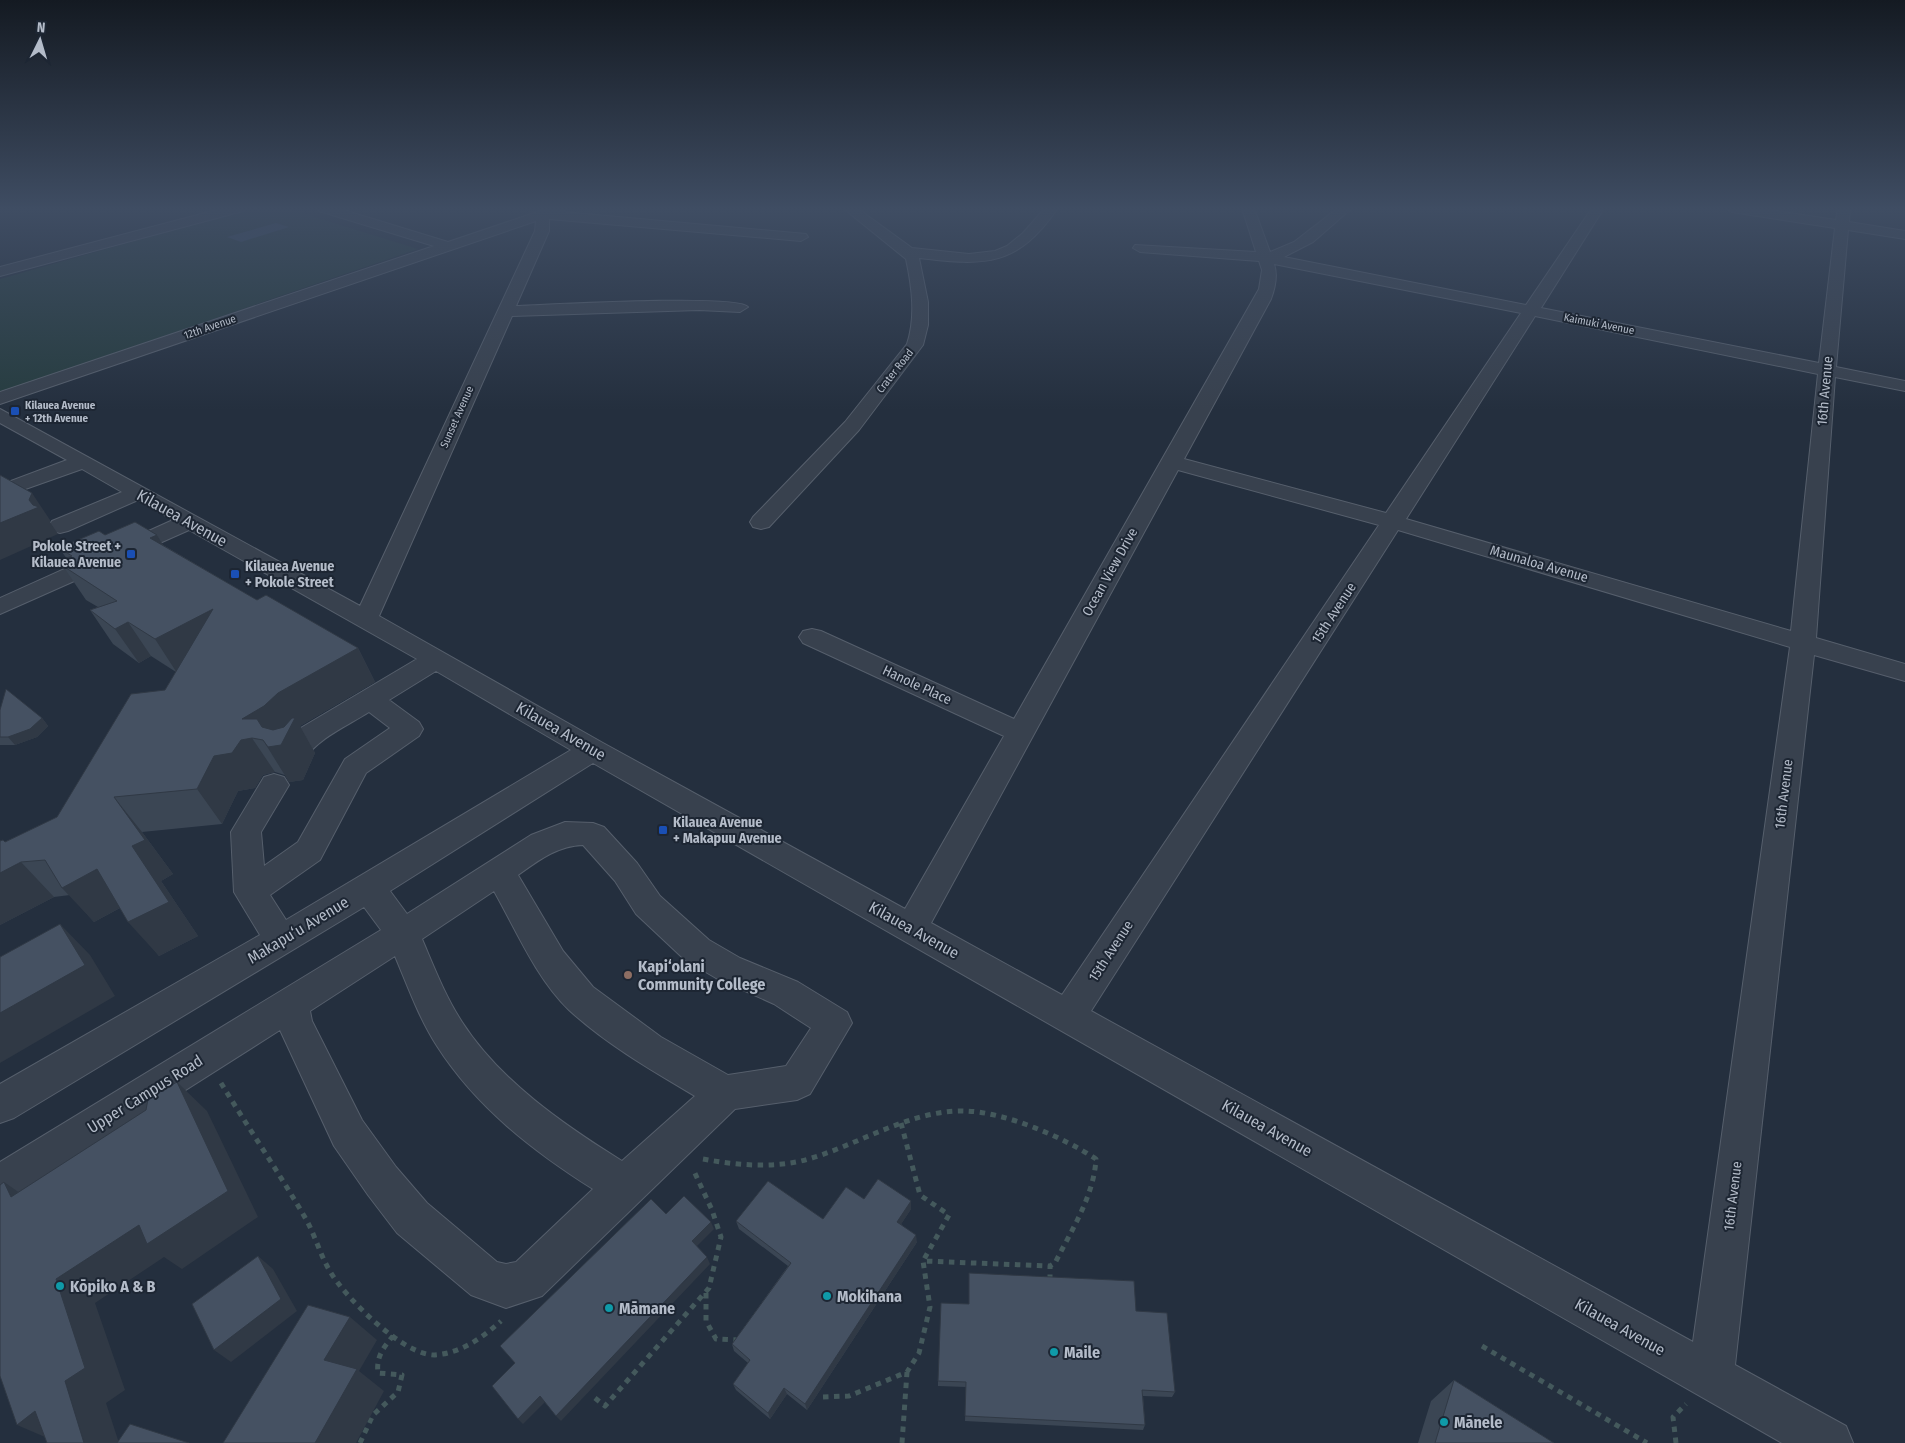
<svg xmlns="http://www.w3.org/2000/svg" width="1905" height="1443" viewBox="0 0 1905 1443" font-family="'Fira Sans Condensed',sans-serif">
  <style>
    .green { fill: #263c3f }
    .water { fill: #394c67 }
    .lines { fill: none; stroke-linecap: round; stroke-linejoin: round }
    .minor-casing { stroke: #565f6c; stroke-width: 2 }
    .path { stroke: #44595c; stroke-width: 5; stroke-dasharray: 5.5 5.5; stroke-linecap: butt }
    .minor { fill: #38414e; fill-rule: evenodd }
    .wall { fill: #3b4654 }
    .shaded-wall { fill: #303945 }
    .building { fill: #455162; stroke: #303945 }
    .transit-dot { fill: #1a4fb4; stroke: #1d2633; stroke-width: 2 }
    .education-dot { fill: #8d6e63; stroke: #1d2633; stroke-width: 2 }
    .culture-dot { fill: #0f9aa8; stroke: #1d2633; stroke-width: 2 }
    .labels { text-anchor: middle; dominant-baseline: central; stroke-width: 4; stroke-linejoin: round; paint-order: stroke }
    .far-street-label { font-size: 11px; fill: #b4bcc9; stroke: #1d2633 }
    .far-poi-label { font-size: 11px; font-weight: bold; fill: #b4bcc9; stroke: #1d2633; text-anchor: start }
    .street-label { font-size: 14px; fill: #b4bcc9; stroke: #1d2633 }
    .poi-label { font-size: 14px; font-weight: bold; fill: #b4bcc9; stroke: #1d2633; text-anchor: start }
    .near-street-label { font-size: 16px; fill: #b4bcc9; stroke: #1d2633 }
    .near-poi-label { font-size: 16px; font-weight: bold; fill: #b4bcc9; stroke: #1d2633; text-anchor: start }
  </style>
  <rect width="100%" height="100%" fill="#242f3e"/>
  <!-- green -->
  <path class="green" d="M 251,208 L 286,208 L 418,249 L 0,392 L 0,279 Z"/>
  <!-- water -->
  <path class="water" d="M 276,223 L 289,227 L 241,242 L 227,237 Z"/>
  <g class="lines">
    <defs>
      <path id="minor" d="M 224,208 L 244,208 L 243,211 L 0,276 L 0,267 Z
        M 318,208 L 337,208 L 448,242 L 549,208 L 564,208 L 563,212 L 806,234 L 808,237 L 801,241 L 549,219 L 549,231 L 516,306 C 544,305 739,294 748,307 L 740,312 L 699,310 L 512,316 L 379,616 L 603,743 L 905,909 L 1004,736 L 803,643 L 799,637 L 803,631 L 812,629 L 821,631 L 1014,719 L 1259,289 L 1262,270 L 1259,261 L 1140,252 L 1133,248 L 1135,245 L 1256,252 L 1242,208 L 1254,208 L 1270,252 L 1294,242 L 1338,208 L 1352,208 L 1313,242 L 1284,257 L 1526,305 L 1592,208 L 1604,208 L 1541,308 L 1819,363 L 1835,228 L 1732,212 L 1726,208 L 1756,208 L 1836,220 L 1838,208 L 1850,208 L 1849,222 L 1905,231 L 1905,239 L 1848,230 L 1836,367 L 1905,381 L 1905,391 L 1835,377 L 1816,638 L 1905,664 L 1905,681 L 1814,655 L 1735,1365 L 1846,1426 L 1853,1443 L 1782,1443 L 593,763 L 390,891 L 407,914 L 531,835 L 565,822 L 593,823 L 604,827 L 637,863 L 660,896 L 709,940 L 740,958 L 798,982 L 847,1012 L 852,1023 L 810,1094 L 797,1100 L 735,1109 L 542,1296 L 506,1308 L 471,1295 L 397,1233 L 368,1195 L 334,1146 L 280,1030 L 14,1199 L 0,1205 L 0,1162 L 381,930 L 364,907 L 14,1118 L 0,1123 L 0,1084 L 260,935 L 234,892 L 231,832 L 264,777 L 274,774 L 284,777 L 289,785 L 261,832 L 264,866 L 298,842 L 345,759 L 390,728 L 369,712 C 347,726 318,738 304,760 L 294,763 L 284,760 L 280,753 C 285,743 290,736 299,729 L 417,659 L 189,530 L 0,614 L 0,598 L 173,520 L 138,500 L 68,531 L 60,533 L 52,531 L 49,526 L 52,521 L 122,492 L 82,469 L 0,498 L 0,485 L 67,460 L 0,423 L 0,409 L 360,606 L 535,231 L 536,221 L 0,404 L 0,392 L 434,246 L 319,211 ZM 1274,264 L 1521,313 L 1386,513 L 1184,459 L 1271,299 C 1275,288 1278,275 1274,264 ZM 1535,316 L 1818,374 L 1791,631 L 1406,519 ZM 1178,470 L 1379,525 L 1062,995 L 931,923 ZM 1398,530 L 1790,647 L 1693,1342 L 1091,1011 ZM 436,671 L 571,750 L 286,920 L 270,895 L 320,860 L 366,773 L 419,736 L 423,729 L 419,722 L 389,700 ZM 583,845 L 615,881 L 636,914 L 685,960 L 716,978 L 774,1004 L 811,1028 L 786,1066 L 728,1075 L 661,1037 L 593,987 L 563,951 L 518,875 C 539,860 557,846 583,845 ZM 494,891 C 516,930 536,978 569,1010 C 606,1044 651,1070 695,1096 L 622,1161 C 564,1125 500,1081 462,1022 C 445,996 434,967 422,939 ZM 395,956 C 408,987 419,1018 437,1046 C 476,1107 533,1151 593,1189 L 516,1262 L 506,1264 L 497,1262 L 427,1203 L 396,1167 L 362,1120 L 312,1021 L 310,1011 Z
        M 843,208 L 857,208 L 912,248 L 969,254 L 995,251 L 1007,246 L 1023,233 L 1045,208 L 1058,208 C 1017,267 986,266 919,258 L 928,302 L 928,325 L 923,345 L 859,430 L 769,527 L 761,529 L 753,527 L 750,522 L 753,517 L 845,422 L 907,344 C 916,317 912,287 906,259 Z"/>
    </defs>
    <!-- minor casing -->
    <use href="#minor" class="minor-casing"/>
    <!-- path -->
    <path class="path" d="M 221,1083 C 249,1129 280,1174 307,1221 C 316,1238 321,1257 331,1273 C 346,1298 404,1356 435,1355 C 461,1353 482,1338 501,1321
      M 901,1123 L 920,1195 L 949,1215 L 923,1261
      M 703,1159 C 735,1165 769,1168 801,1161 C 854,1148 910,1109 965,1111 C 1005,1112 1063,1137 1096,1159 C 1094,1196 1071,1231 1055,1263 L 1050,1266 L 1050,1281
      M 706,1293 L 706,1321 L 716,1339 L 738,1340
      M 1482,1346 L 1647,1443
      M 823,1397 L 849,1396 L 907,1372 L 919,1353 L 930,1307 L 923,1261 L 1050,1266
      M 595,1398 L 605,1406 L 709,1288 L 721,1237 L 712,1210 L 693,1169
      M 360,1443 L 373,1415 L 398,1392 L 402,1375 L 378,1373 C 376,1357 383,1348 393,1336
      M 902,1443 L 907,1372
      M 1676,1443 L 1673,1417 L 1686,1404"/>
    <!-- minor -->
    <use href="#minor" class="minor"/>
  </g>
  <!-- wall -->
  <path class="wall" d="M 105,535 L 157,535 L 163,545 L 257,600 L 358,648 L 375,682 L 300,726 L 315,753 L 303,780 L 289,782 L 285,775 L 275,772 L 263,775 L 255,788 L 238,791 L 222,824 L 142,832 L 173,874 L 161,881 L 198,936 L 159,956 L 120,908 L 94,922 L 70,895 L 54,897 L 0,925 L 5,842 L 57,817 L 165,690 L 176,672 L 151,656 L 139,663 L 113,644 L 90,610 L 98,607 L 86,600 L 63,566 L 70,563 L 59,548 Z
    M 0,710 L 42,718 L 48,726 L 37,737 L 15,745 L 0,745 Z
    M 864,1199 L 911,1201 L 911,1209 L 901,1224 L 917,1242 L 807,1410 L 787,1394 L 770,1419 L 736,1390 L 733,1384 L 748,1363 L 734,1351 L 732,1344 L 788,1266 L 739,1229 L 736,1221 L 823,1219 Z
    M 969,1304 L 1136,1311 L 1175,1392 L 1172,1397 L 1143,1396 L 1145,1425 L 1143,1430 L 965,1421 L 966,1387 L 938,1386 L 938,1381 Z
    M 1454,1380 L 1554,1443 L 1418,1443 L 1431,1401 Z"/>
  <!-- shaded-wall -->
  <path class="shaded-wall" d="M 32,493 L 50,520 L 50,522 L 58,534 L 0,560 L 0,523 L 29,500 Z
    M 157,535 L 177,568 L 150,538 Z
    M 213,609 L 177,673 L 155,639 Z
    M 128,622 L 151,656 L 139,663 L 115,629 Z
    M 358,648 L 375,682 L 300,726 L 315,753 L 303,780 L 289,782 L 263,740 L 242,719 L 278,693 Z
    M 42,718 L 48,726 L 37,737 L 15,745 L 8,737 Z
    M 252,738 L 275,772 L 263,775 L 255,788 L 238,791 L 222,824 L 197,789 L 214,756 L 241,740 Z
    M 114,797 L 142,832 L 173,874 L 161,881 L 198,936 L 159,956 L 128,922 L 132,846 Z
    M 21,862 L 54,897 L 0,925 L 0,873 Z
    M 97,869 L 127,904 L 94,922 L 62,888 Z
    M 60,924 L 90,955 L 115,996 L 0,1063 L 0,1013 Z
    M 177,1082 L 207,1111 L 258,1217 L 182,1269 L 164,1257 L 95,1303 L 125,1390 L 106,1403 L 119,1443 L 84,1443 L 65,1381 L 56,1279 Z
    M 4,1182 L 43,1209 L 11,1197 Z
    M 911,1201 L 911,1209 L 898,1229 L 897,1222 Z
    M 711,1222 L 714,1229 L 695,1248 L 692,1241 Z
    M 916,1235 L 917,1242 L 807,1410 L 805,1404 Z
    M 258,1256 L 273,1269 L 297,1311 L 231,1362 L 214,1350 Z
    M 707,1257 L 710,1264 L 561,1421 L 556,1416 Z
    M 350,1317 L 377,1340 L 359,1371 L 384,1391 L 356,1443 L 315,1443 L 324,1360 Z
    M 784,1388 L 787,1394 L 770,1419 L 768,1413 Z
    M 540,1396 L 545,1402 L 523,1424 L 518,1419 Z
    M 35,1411 L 59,1443 L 17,1425 Z"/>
  <!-- building -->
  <path class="building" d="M 0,475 L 32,493 L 29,500 L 33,505 L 39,507 L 0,523 Z
    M 135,522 L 157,535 L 150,538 L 257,600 L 266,595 L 358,648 L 278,693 L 264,706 L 242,719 L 257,719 L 262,727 L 273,730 L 284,727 L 292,718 L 295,718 L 281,745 L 268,747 L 263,740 L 252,738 L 241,740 L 232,753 L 214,756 L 197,789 L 114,797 L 145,840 L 132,846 L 169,902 L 128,922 L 97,869 L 62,888 L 45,860 L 21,862 L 0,873 L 0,841 L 3,840 L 5,842 L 57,817 L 131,694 L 165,690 L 213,609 L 155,639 L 128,622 L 115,629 L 90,610 L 117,601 L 63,566 L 73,562 L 66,558 L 72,556 L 59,548 L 99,531 L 105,535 Z
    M 6,689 L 42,718 L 30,729 L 8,737 L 0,737 L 0,710 Z
    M 60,924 L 85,965 L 0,1013 L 0,957 Z
    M 177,1082 L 228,1191 L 147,1244 L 139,1225 L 56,1279 L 85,1368 L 65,1381 L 84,1443 L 47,1443 L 35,1411 L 17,1425 L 0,1376 L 0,1185 L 4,1182 L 11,1197 L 146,1110 L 148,1099 Z
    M 878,1179 L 911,1201 L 897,1222 L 916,1235 L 805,1404 L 784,1388 L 768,1413 L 733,1384 L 750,1360 L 732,1344 L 791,1263 L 736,1221 L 768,1181 L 823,1219 L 846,1187 L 864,1199 Z
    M 684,1196 L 711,1222 L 692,1241 L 707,1257 L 556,1416 L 540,1396 L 518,1419 L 492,1386 L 515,1363 L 500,1346 L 651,1199 L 666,1214 Z
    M 258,1256 L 281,1299 L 214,1350 L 192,1304 Z
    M 969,1273 L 1134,1281 L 1136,1311 L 1167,1313 L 1175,1392 L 1142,1390 L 1145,1425 L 965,1416 L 966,1382 L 938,1381 L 941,1303 L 969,1304 Z
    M 308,1305 L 350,1317 L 324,1360 L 357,1369 L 315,1443 L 223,1443 Z
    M 1454,1380 L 1554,1443 L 1435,1443 Z
    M 130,1424 L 189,1443 L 117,1443 Z"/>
  <!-- sky -->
  <linearGradient id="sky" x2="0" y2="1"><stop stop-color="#141a22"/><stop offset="0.51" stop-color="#3f4d63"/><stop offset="1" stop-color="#3f4d63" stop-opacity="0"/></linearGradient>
  <rect width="1905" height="410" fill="url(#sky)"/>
  <!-- markers -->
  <g class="transit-dot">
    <rect x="10" y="406" width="10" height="10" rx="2.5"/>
    <rect x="126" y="549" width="10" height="10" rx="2.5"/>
    <rect x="230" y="569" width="10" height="10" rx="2.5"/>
    <rect x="658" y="825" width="10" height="10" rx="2.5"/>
  </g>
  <circle class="education-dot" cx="628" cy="975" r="5"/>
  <g class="culture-dot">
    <circle cx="60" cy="1286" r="5"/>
    <circle cx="827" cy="1296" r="5"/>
    <circle cx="609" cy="1308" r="5"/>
    <circle cx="1054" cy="1352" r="5"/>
    <circle cx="1444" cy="1422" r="5"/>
  </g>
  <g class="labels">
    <!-- far-street labels -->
    <g class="far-street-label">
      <text transform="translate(1599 324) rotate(11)">Kaimuki Avenue</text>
      <text transform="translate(210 327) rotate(-19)">12th Avenue</text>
      <text transform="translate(895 371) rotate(-52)">Crater Road</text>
      <text transform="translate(457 417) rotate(-66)">Sunset Avenue</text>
    </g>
    <!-- far-poi labels -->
    <g class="far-poi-label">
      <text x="25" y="405">Kilauea Avenue<tspan x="25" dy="13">+ 12th Avenue</tspan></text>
    </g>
    <!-- street labels -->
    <g class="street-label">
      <text transform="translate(1825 391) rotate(-85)">16th Avenue</text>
      <text transform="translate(1539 564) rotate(16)">Maunaloa Avenue</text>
      <text transform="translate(1110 572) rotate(-61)">Ocean View Drive</text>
      <text transform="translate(1334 613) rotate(-57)">15th Avenue</text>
      <text transform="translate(917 685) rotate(25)">Hanole Place</text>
      <text transform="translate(1784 794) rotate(-83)">16th Avenue</text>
      <text transform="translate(1111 951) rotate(-57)">15th Avenue</text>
      <text transform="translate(1733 1196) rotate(-83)">16th Avenue</text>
    </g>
    <!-- poi labels -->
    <g class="poi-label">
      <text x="121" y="546" text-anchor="end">Pokole Street +<tspan x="121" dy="16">Kilauea Avenue</tspan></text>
      <text x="245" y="566">Kilauea Avenue<tspan x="245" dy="16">+ Pokole Street</tspan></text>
      <text x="673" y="822">Kilauea Avenue<tspan x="673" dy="16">+ Makapuu Avenue</tspan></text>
    </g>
    <!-- near-street labels -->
    <g class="near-street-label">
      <text transform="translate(182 518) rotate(29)">Kilauea Avenue</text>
      <text transform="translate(561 731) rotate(30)">Kilauea Avenue</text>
      <text transform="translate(298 930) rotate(-31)">Makapu‘u Avenue</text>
      <text transform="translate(914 930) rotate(29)">Kilauea Avenue</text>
      <text transform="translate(145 1094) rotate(-32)">Upper Campus Road</text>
      <text transform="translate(1267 1128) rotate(29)">Kilauea Avenue</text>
      <text transform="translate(1620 1327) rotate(29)">Kilauea Avenue</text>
    </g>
    <!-- near-poi labels -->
    <g class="near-poi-label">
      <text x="638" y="966">Kapi‘olani<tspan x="638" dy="18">Community College</tspan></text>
      <text x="70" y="1286">Kōpiko A &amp; B</text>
      <text x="837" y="1296">Mokihana</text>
      <text x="619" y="1308">Māmane</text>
      <text x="1064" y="1352">Maile</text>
      <text x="1454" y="1422">Mānele</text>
    </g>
  </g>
  <!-- north arrow -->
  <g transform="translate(40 40) rotate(5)" stroke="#1d2633" stroke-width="4" paint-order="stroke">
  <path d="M0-4L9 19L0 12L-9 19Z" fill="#b4bcc9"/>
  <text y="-8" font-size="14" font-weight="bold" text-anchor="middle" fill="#b4bcc9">N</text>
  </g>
</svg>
